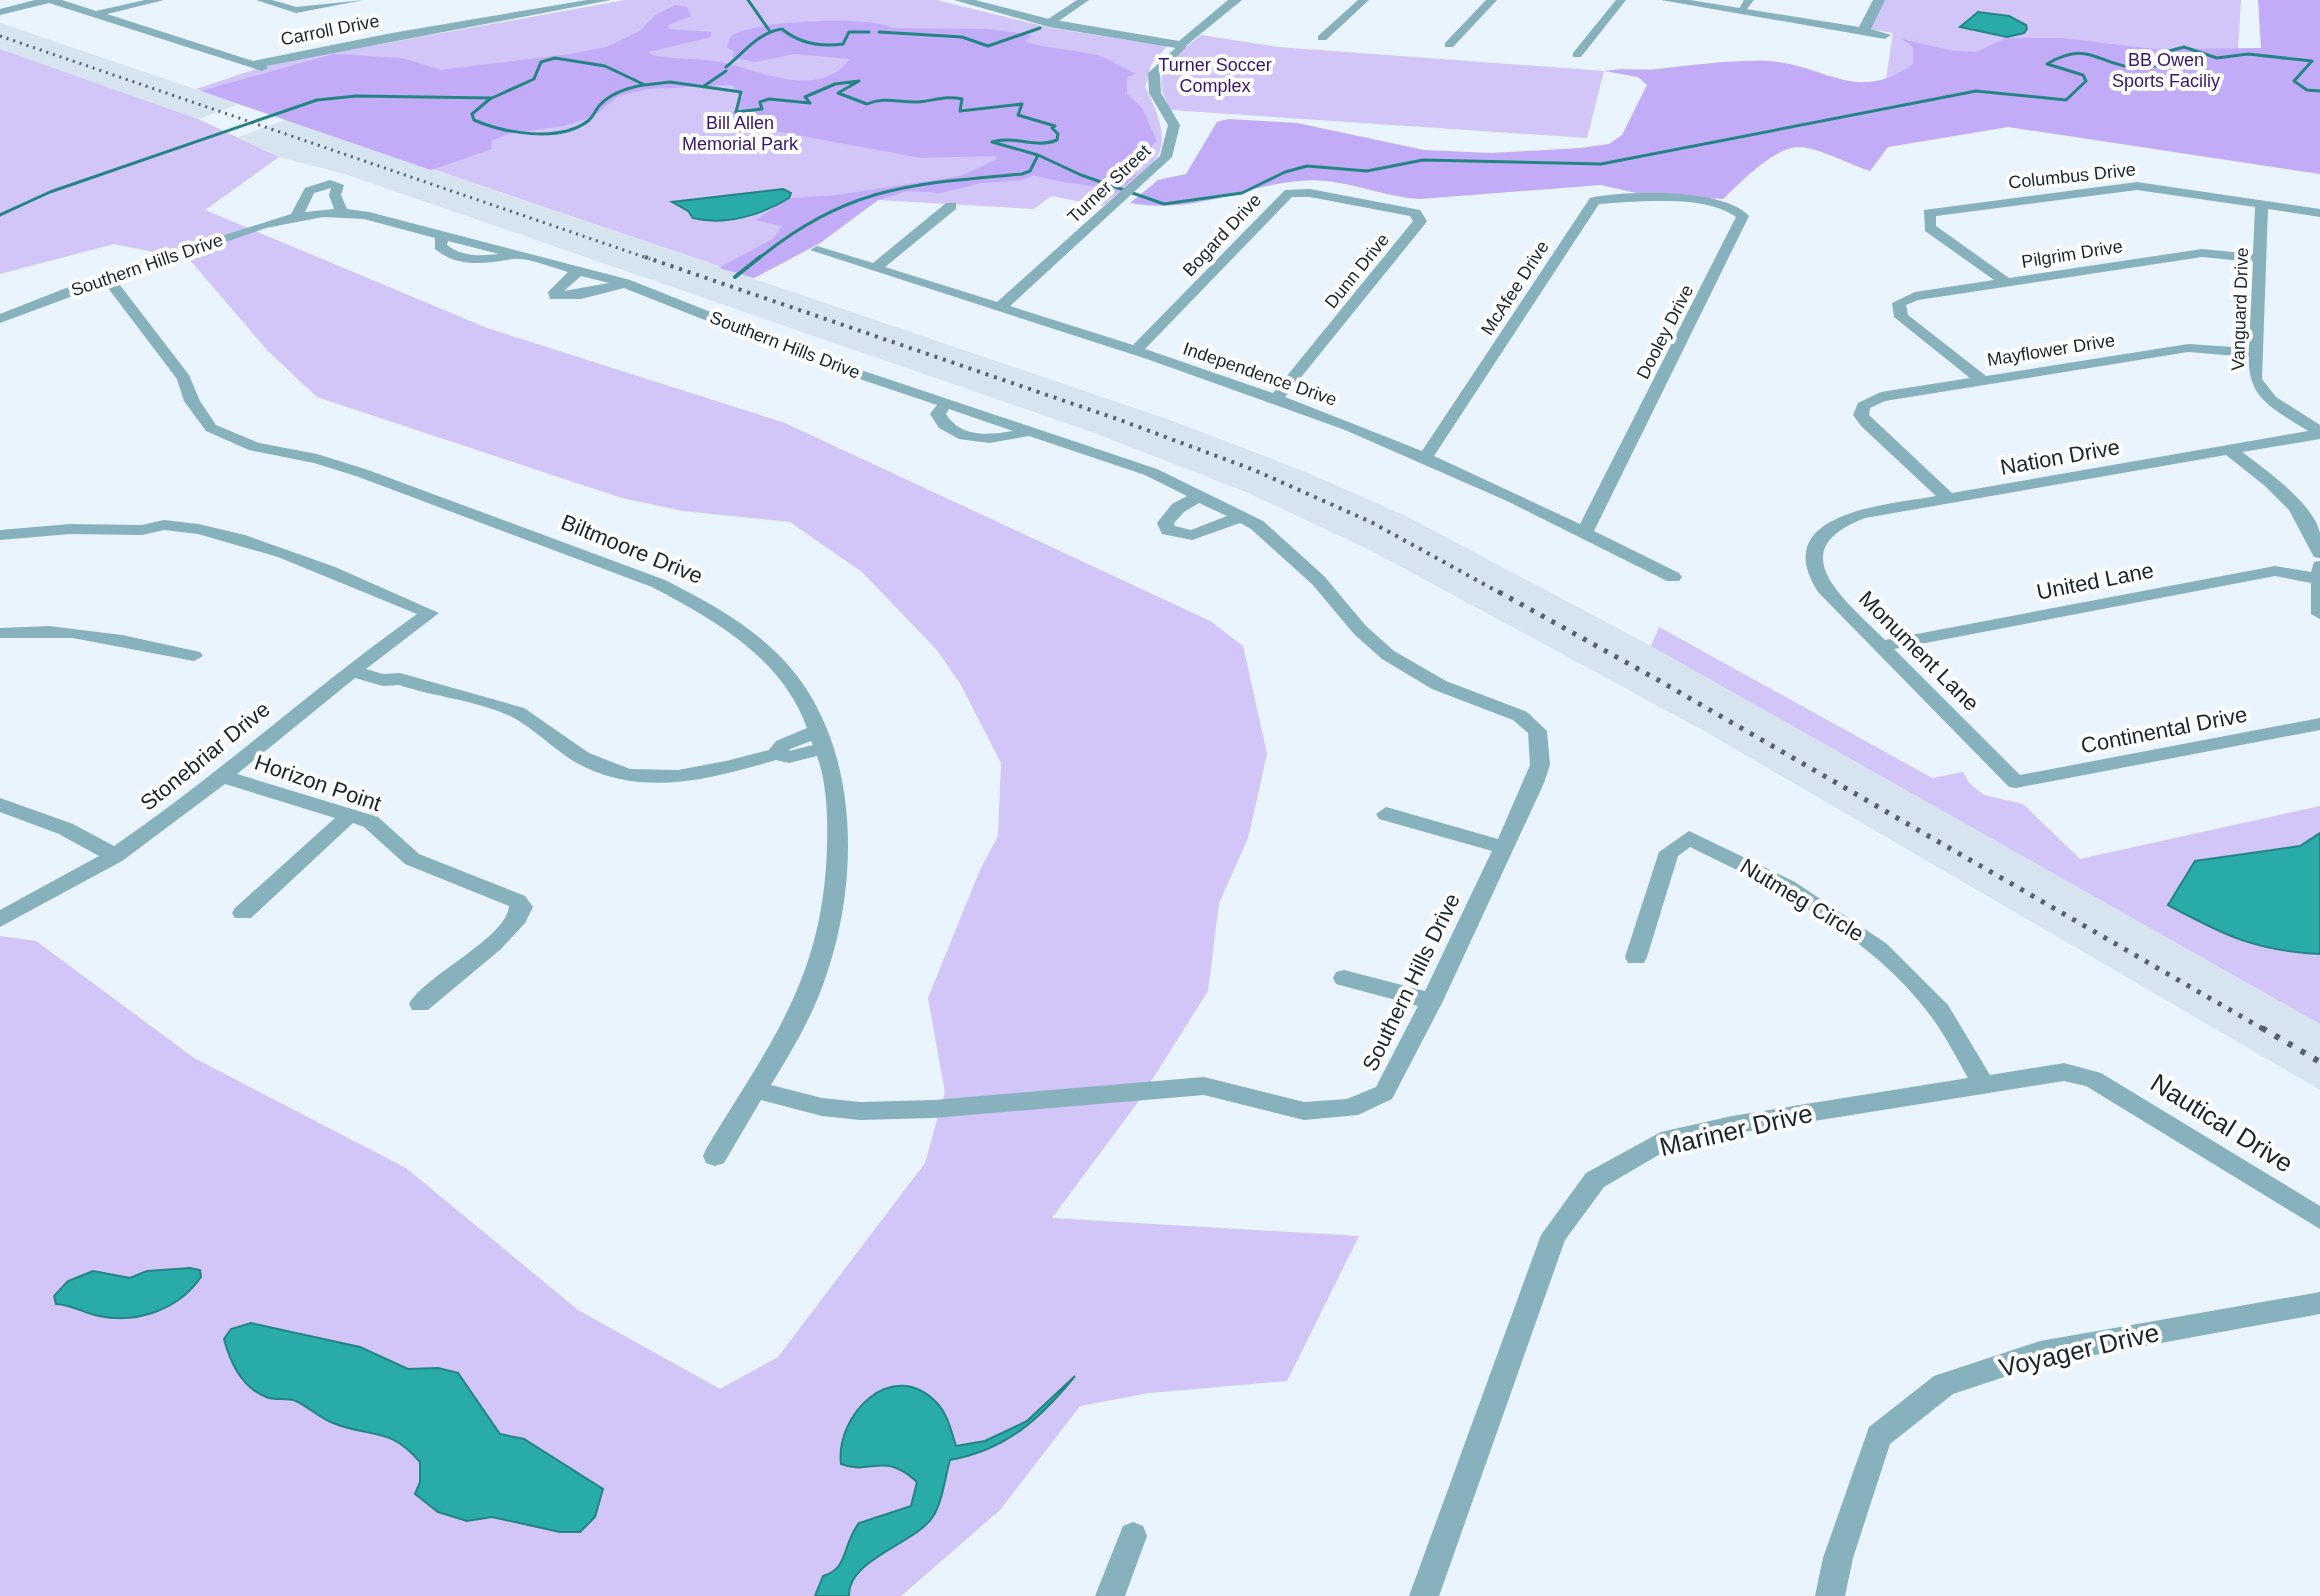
<svg xmlns="http://www.w3.org/2000/svg" width="2320" height="1596" viewBox="0 0 2320 1596" font-family="Arial,sans-serif">
  <style>
    .built { fill: #d6e4f0 }
    .green { fill: #d2c5f7 }
    .forest { fill: #c2acf7 }
    .water { fill: #29aca9; stroke: #248484; stroke-width: 2 }
    .lines { fill: none; stroke-linecap: round; stroke-linejoin: round }
    .stream-far1 { stroke: #248484; stroke-width: 3 }
    .stream { stroke: #248484; stroke-width: 4 }
    .minor { fill: #88b1be; fill-rule: evenodd }
    .tertiary { fill: #88b1be; fill-rule: evenodd }
    .rail-far3 { stroke: #56616a; stroke-width: 3; stroke-dasharray: 2 5; stroke-linecap: butt }
    .rail-far2 { stroke: #56616a; stroke-width: 4; stroke-dasharray: 3 6; stroke-linecap: butt }
    .rail-far1 { stroke: #56616a; stroke-width: 5; stroke-dasharray: 4 8; stroke-linecap: butt }
    .rail { stroke: #56616a; stroke-width: 6; stroke-dasharray: 5 10; stroke-linecap: butt }
    .labels { text-anchor: middle; dominant-baseline: central; stroke-width: 8; stroke-linejoin: round; paint-order: stroke }
    .far-street-label { font-size: 18px; fill: #1a252e; stroke: #fff }
    .far-park-label { font-size: 18px; fill: #39146a; stroke: #fff }
    .street-label { font-size: 22px; fill: #1a252e; stroke: #fff }
    .near-street-label { font-size: 26px; fill: #1a252e; stroke: #fff }
  </style>
  <rect width="100%" height="100%" fill="#e9f4fe"/>
  <!-- built -->
  <path class="built" d="M 0,23 L 239,104 L 198,119 L 0,49 Z
    M 286,120 L 1170,420 L 1306,472 L 1408,517 L 1651,646 L 2320,1024 L 2320,1090 L 1706,732 L 1372,551 L 1248,493 L 1095,433 L 345,174 L 279,157 L 238,137 Z"/>
  <!-- green -->
  <path class="green" d="M 625,0 L 936,0 L 1051,28 L 1167,46 L 1151,65 L 1145,87 C 1181,158 1156,161 1103,206 L 1051,196 L 1034,209 L 878,200 L 820,243 L 754,278 L 196,89 L 271,64 Z
    M 1882,0 L 2241,0 L 2232,152 L 1883,99 L 1893,33 L 1871,29 Z
    M 1201,35 L 1278,47 L 1604,71 L 1587,138 L 1171,110 C 1147,70 1172,59 1201,35 Z
    M 0,49 L 198,119 L 279,157 L 205,210 L 487,328 L 785,423 L 1210,621 L 1243,646 L 1267,754 L 1248,838 L 1219,903 L 1208,991 L 1138,1102 L 1052,1218 L 1359,1236 L 1287,1381 L 1149,1393 L 1080,1406 L 1000,1510 L 901,1596 L 0,1596 L 0,936 L 36,941 L 194,1058 L 406,1168 L 578,1310 L 720,1389 L 778,1357 L 925,1163 L 945,1092 L 928,998 L 980,870 L 998,836 L 1001,763 L 961,685 L 937,650 L 862,572 L 790,522 L 683,511 L 622,498 L 317,397 L 268,351 L 189,259 L 114,244 L 0,274 Z
    M 1659,627 L 1932,778 L 1963,772 L 1970,784 L 1984,795 L 2023,804 L 2080,859 L 2320,806 L 2320,1024 L 1651,646 Z"/>
  <!-- forest -->
  <path class="forest" d="M 2258,0 L 2320,0 L 2320,174 L 2008,127 L 1888,147 L 1870,171 C 1851,165 1817,147 1799,147 C 1775,146 1740,183 1723,199 L 1645,195 L 1601,185 L 1420,199 C 1380,197 1341,176 1299,181 C 1236,187 1199,214 1130,203 L 1158,180 L 1186,174 L 1217,122 L 1228,119 L 1297,123 L 1424,150 L 1491,153 L 1580,148 L 1609,144 L 1622,135 L 1647,85 L 1638,77 L 1604,71 C 1623,67 1640,71 1658,69 C 1694,65 1731,60 1768,61 C 1824,64 1857,105 1913,64 L 1913,47 L 1902,39 L 1953,51 L 1976,52 L 2006,38 L 2061,38 L 2155,49 L 2261,48 Z
    M 675,5 L 687,7 L 691,16 L 668,25 L 668,29 L 711,32 L 711,37 L 649,52 L 652,55 C 675,60 698,58 720,62 C 761,70 817,101 850,59 L 795,54 L 755,62 L 732,57 L 734,52 L 727,47 L 731,36 C 751,21 870,15 892,28 L 988,29 L 1032,35 L 1025,42 C 1049,49 1072,49 1096,55 C 1103,56 1125,69 1136,74 L 1127,77 L 1127,94 L 1142,108 L 1157,141 L 1131,167 L 1136,175 L 1116,193 C 1088,182 1063,185 1035,175 L 1022,180 L 981,183 L 941,193 L 908,191 L 878,200 L 820,243 L 754,278 L 719,268 L 774,238 L 782,226 L 756,220 L 789,198 L 837,195 L 960,176 L 996,160 L 996,156 L 921,158 L 738,124 L 732,114 L 743,96 L 732,85 L 648,89 L 618,96 L 593,117 L 563,126 L 508,134 L 491,141 L 492,149 L 431,170 L 201,91 L 333,54 L 402,58 L 441,70 L 570,54 L 606,47 L 640,31 L 654,16 Z"/>
  <!-- water -->
  <path class="water" d="M 1978,12 L 2009,16 L 2026,25 L 2027,29 L 2024,33 L 2007,37 L 1960,27 Z
    M 783,189 L 791,193 L 789,198 C 762,215 725,226 693,218 L 688,211 L 672,202 Z
    M 2320,833 L 2320,954 C 2255,951 2224,935 2168,905 L 2195,861 L 2300,846 Z
    M 190,1268 L 200,1270 L 201,1277 C 179,1309 138,1324 99,1316 C 84,1313 73,1305 56,1304 L 54,1296 L 68,1281 L 93,1271 L 130,1278 L 147,1271 Z
    M 251,1323 L 360,1347 L 408,1369 L 438,1368 L 458,1373 L 500,1434 L 524,1439 L 603,1489 L 595,1517 L 580,1532 L 560,1532 L 492,1517 L 467,1521 L 438,1512 L 415,1494 L 420,1482 L 420,1462 C 389,1426 374,1439 333,1423 C 319,1418 309,1407 296,1401 C 287,1397 275,1401 266,1397 C 241,1387 230,1362 224,1339 L 231,1329 Z
    M 1075,1376 C 1040,1419 1006,1450 950,1460 C 945,1477 943,1500 934,1515 C 918,1543 847,1559 849,1596 L 815,1596 L 823,1576 C 849,1569 842,1544 859,1523 L 911,1506 L 917,1482 C 882,1450 872,1476 841,1464 C 835,1415 892,1357 936,1402 C 948,1414 951,1431 956,1446 L 985,1441 L 1027,1421 Z"/>
  <g class="lines">
    <!-- stream-far1 -->
    <path class="stream-far1" d="M 748,0 L 769,30
      M 879,32 L 962,37 L 988,46 L 1040,28
      M 726,67 C 745,52 757,33 782,29 C 800,44 821,47 843,44 L 849,32 L 869,32
      M 704,86 L 726,71
      M 491,98 L 472,114 L 474,120 C 504,133 559,143 588,121 C 593,117 595,111 599,106 C 610,93 627,88 643,85
      M 0,215 L 50,192 L 317,100 L 356,96 L 492,98 L 534,79 L 541,62 L 555,58 L 605,66 L 645,85 L 670,82 L 741,92 L 736,112 L 762,109 L 760,102 L 769,99 L 810,103 L 805,97 L 835,84 L 859,81 L 838,93 L 867,104 C 885,96 899,103 918,102 C 933,101 946,95 962,99 L 960,111 L 1022,104 L 1018,115 L 1055,126 L 1052,128 L 1058,134 L 1057,140 C 1036,149 1014,135 992,142 L 1038,155 L 1081,175 L 1164,204 L 1242,193 L 1285,172 L 1307,166 L 1367,171 L 1423,160 L 1601,164 L 1976,91 L 2066,100 L 2086,81 L 2083,75 L 2047,64 C 2089,39 2097,65 2137,68 C 2147,69 2158,65 2168,63 L 2169,51 L 2184,47 L 2217,58 L 2248,54 L 2312,61 L 2294,81 L 2307,90 L 2320,91
      M 758,259 C 849,186 910,184 1022,174 L 1030,171 L 1038,155"/>
    <!-- stream -->
    <path class="stream" d="M 735,277 L 760,257"/>
    <!-- minor -->
    <path class="minor" d="M 35,0 L 62,0 L 96,11 L 145,0 L 164,0 L 107,14 L 253,61 L 392,33 L 587,0 L 611,0 L 266,66 L 268,68 L 262,71 L 49,3 L 0,15 L 0,9 Z
      M 256,0 L 272,0 L 296,7 L 364,0 L 296,13 Z
      M 1077,0 L 1089,0 L 1053,25 L 1045,25 L 1045,21 Z
      M 1358,0 L 1369,0 L 1326,40 L 1318,40 L 1318,36 Z
      M 1486,0 L 1497,0 L 1453,47 L 1445,47 L 1445,43 Z
      M 1616,0 L 1626,0 L 1581,57 L 1573,57 L 1573,53 Z
      M 1744,0 L 1754,0 L 1743,14 L 1738,11 Z
      M 1182,42 L 1187,45 L 1186,47 L 1160,74 L 1161,93 L 1180,125 L 1172,157 L 1010,306 L 1133,345 L 1285,190 L 1310,189 L 1420,210 L 1427,221 L 1425,224 L 1285,397 L 1422,451 L 1590,198 C 1627,190 1723,188 1749,216 L 1594,531 L 1679,573 L 1682,577 L 1679,581 L 1667,581 L 1507,501 L 1345,430 L 1147,359 L 810,250 L 817,246 L 873,263 L 946,203 L 956,203 L 956,209 L 885,267 L 997,302 L 1160,156 L 1168,125 L 1149,93 L 1148,73 ZM 1292,197 L 1310,197 L 1410,216 L 1413,221 L 1273,393 L 1145,349 ZM 1626,202 C 1659,201 1708,197 1736,217 L 1580,524 L 1434,456 L 1599,204 Z
      M 330,180 L 344,185 L 341,195 L 347,209 L 369,212 L 630,280 L 831,360 L 1157,469 L 1263,521 L 1324,576 L 1366,626 L 1394,651 L 1446,681 L 1527,712 L 1547,731 L 1550,765 L 1544,783 L 1443,1001 L 1392,1099 L 1358,1115 L 1304,1120 L 1204,1095 L 934,1118 L 860,1120 L 822,1116 L 761,1100 L 724,1163 L 715,1166 L 706,1163 L 703,1156 L 706,1149 C 769,1044 823,980 827,848 C 828,819 827,783 817,756 L 789,763 L 776,760 C 709,779 641,799 575,762 C 552,748 534,728 510,716 C 475,700 435,697 399,685 L 383,686 L 355,678 L 237,774 L 378,817 L 419,854 L 525,896 L 533,907 L 525,923 L 501,949 L 428,1010 L 412,1010 L 409,1004 C 425,975 507,938 509,906 L 405,864 L 364,827 L 353,823 L 251,918 L 235,918 L 232,913 L 235,908 L 335,818 L 225,784 L 122,861 L 0,927 L 0,910 L 99,856 L 59,834 L 0,812 L 0,798 L 73,824 L 114,846 C 219,774 313,688 417,614 L 278,557 L 198,534 L 164,530 L 142,535 L 70,534 L 0,540 L 0,530 L 70,524 L 142,525 L 164,520 L 198,524 L 245,535 L 335,567 L 439,613 L 366,669 L 383,674 L 400,673 L 524,708 L 589,753 L 630,769 L 678,770 L 726,761 L 769,750 L 776,741 L 807,728 C 782,658 715,620 652,587 L 356,476 L 314,463 L 249,450 L 206,431 L 184,401 L 177,379 L 105,284 L 0,323 L 0,314 L 102,274 L 291,214 L 305,188 ZM 331,188 L 329,195 L 334,209 L 305,212 L 314,193 ZM 323,217 L 364,219 L 435,238 L 435,249 C 459,269 486,263 513,259 C 528,257 553,268 568,272 L 548,292 L 550,299 L 581,299 L 624,288 L 821,366 L 937,405 L 930,414 L 939,428 L 959,439 L 989,443 L 1029,436 L 1145,475 L 1187,496 L 1172,504 L 1157,523 L 1162,534 L 1192,540 L 1240,523 L 1251,529 L 1312,584 L 1354,634 L 1382,659 L 1432,689 L 1513,720 L 1528,733 L 1530,765 L 1498,839 L 1386,807 L 1376,814 L 1379,819 L 1492,851 L 1425,991 L 1344,970 L 1336,972 L 1333,978 L 1336,984 L 1418,1006 L 1376,1087 L 1347,1099 L 1304,1102 L 1204,1077 L 934,1100 L 860,1102 L 822,1098 L 771,1085 C 791,1052 811,1019 824,982 C 860,883 861,749 789,666 C 755,627 710,603 665,580 L 368,470 L 317,454 L 259,443 L 216,425 L 200,401 L 189,375 L 116,280 L 266,228 ZM 448,241 L 499,254 C 480,256 462,257 447,245 ZM 581,276 L 609,283 L 564,291 ZM 949,409 L 1013,431 C 988,435 961,438 946,414 ZM 1199,503 L 1227,516 L 1191,530 L 1175,526 L 1174,523 L 1184,512 ZM 811,741 L 813,745 L 789,751 L 790,749 Z
      M 2137,182 L 2320,209 L 2320,217 L 2268,209 L 2262,379 L 2276,397 L 2320,425 L 2320,439 L 2242,452 C 2266,470 2313,503 2320,533 C 2320,540 2320,551 2320,558 L 2314,557 L 2289,510 L 2265,486 L 2226,455 L 1865,518 C 1778,551 1847,601 1885,640 L 2275,566 L 2311,572 L 2314,562 L 2320,561 L 2320,619 L 2311,614 L 2311,583 L 2275,576 L 1894,649 L 2020,775 L 2320,718 L 2320,730 L 2016,788 L 2009,787 L 1818,592 C 1767,512 1887,505 1936,496 L 1861,426 L 1853,415 L 1858,403 L 1881,392 L 1970,378 L 1894,317 L 1892,303 L 1915,292 L 1994,280 L 1925,231 L 1924,210 ZM 2137,190 L 2255,207 L 2253,254 L 2202,249 L 2009,278 L 1936,226 L 1936,216 ZM 2202,257 L 2253,262 L 2249,348 L 2188,344 L 1986,376 L 1908,315 L 1906,305 L 1918,300 ZM 2188,352 L 2249,357 C 2247,400 2276,410 2308,431 L 1952,493 L 1869,415 L 1870,408 L 1885,401 Z
      M 49,626 L 122,635 L 200,652 L 203,656 L 194,661 L 73,638 L 0,638 L 0,628 Z
      M 1689,831 L 1795,882 L 1887,944 L 1948,1005 L 1990,1075 L 2064,1063 L 2101,1073 L 2320,1206 L 2320,1229 L 2086,1086 L 2064,1081 L 1732,1134 L 1667,1150 L 1604,1187 L 1565,1240 L 1439,1596 L 1409,1596 L 1541,1235 L 1586,1173 L 1661,1132 L 1732,1116 L 1968,1078 C 1956,1057 1945,1035 1930,1015 C 1871,936 1777,889 1690,847 L 1678,856 L 1647,957 L 1644,963 L 1628,963 L 1625,957 L 1659,852 Z
      M 2320,1292 L 2320,1314 L 2040,1365 L 1953,1394 L 1890,1444 L 1853,1558 L 1845,1596 L 1815,1596 L 1823,1558 L 1869,1427 L 1934,1376 L 2040,1341 Z
      M 1133,1522 L 1143,1526 L 1147,1536 L 1125,1596 L 1095,1596 L 1123,1526 Z"/>
    <!-- tertiary -->
    <path class="tertiary" d="M 954,0 L 975,0 L 1049,19 L 1179,41 L 1228,0 L 1242,0 L 1182,49 L 1049,27 Z
      M 1661,0 L 1690,0 L 1859,27 L 1873,0 L 1885,0 L 1871,29 L 1891,35 L 1885,39 Z"/>
    <!-- rail-far3 -->
    <path class="rail-far3" d="M 0,36 L 650,259"/>
    <!-- rail-far2 -->
    <path class="rail-far2" d="M 645,257 L 1120,420 L 1254,470 L 1371,522 L 1502,594"/>
    <!-- rail-far1 -->
    <path class="rail-far1" d="M 1499,592 L 1658,680 L 2265,1030"/>
    <!-- rail -->
    <path class="rail" d="M 2262,1028 L 2320,1062"/>
  </g>
  <g class="labels">
    <!-- far-street labels -->
    <g class="far-street-label">
      <text transform="translate(330 30) rotate(-11)">Carroll Drive</text>
      <text transform="translate(2072 176) rotate(-6)">Columbus Drive</text>
      <text transform="translate(1109 184) rotate(-43)">Turner Street</text>
      <text transform="translate(1222 235) rotate(-47)">Bogard Drive</text>
      <text transform="translate(2072 254) rotate(-9)">Pilgrim Drive</text>
      <text transform="translate(147 265) rotate(-19)">Southern Hills Drive</text>
      <text transform="translate(1357 271) rotate(-51)">Dunn Drive</text>
      <text transform="translate(1515 288) rotate(-57)">McAfee Drive</text>
      <text transform="translate(2240 309) rotate(-88)">Vanguard Drive</text>
      <text transform="translate(1665 332) rotate(-63)">Dooley Drive</text>
      <text transform="translate(785 345) rotate(21)">Southern Hills Drive</text>
      <text transform="translate(2051 350) rotate(-9)">Mayflower Drive</text>
      <text transform="translate(1260 374) rotate(19)">Independence Drive</text>
    </g>
    <!-- far-park labels -->
    <g class="far-park-label">
      <text x="2166" y="60">BB Owen<tspan x="2166" dy="21">Sports Faciliy</tspan></text>
      <text x="1215" y="65">Turner Soccer<tspan x="1215" dy="21">Complex</tspan></text>
      <text x="740" y="123">Bill Allen<tspan x="740" dy="21">Memorial Park</tspan></text>
    </g>
    <!-- street labels -->
    <g class="street-label">
      <text transform="translate(2060 457) rotate(-10)">Nation Drive</text>
      <text transform="translate(632 549) rotate(22)">Biltmoore Drive</text>
      <text transform="translate(2095 581) rotate(-11)">United Lane</text>
      <text transform="translate(1919 651) rotate(45)">Monument Lane</text>
      <text transform="translate(2164 730) rotate(-11)">Continental Drive</text>
      <text transform="translate(205 756) rotate(-39)">Stonebriar Drive</text>
      <text transform="translate(318 783) rotate(19)">Horizon Point</text>
      <text transform="translate(1802 900) rotate(31)">Nutmeg Circle</text>
      <text transform="translate(1411 982) rotate(-64)">Southern Hills Drive</text>
    </g>
    <!-- near-street labels -->
    <g class="near-street-label">
      <text transform="translate(2222 1123) rotate(32)">Nautical Drive</text>
      <text transform="translate(1736 1130) rotate(-13)">Mariner Drive</text>
      <text transform="translate(2079 1350) rotate(-13)">Voyager Drive</text>
    </g>
  </g>
</svg>
